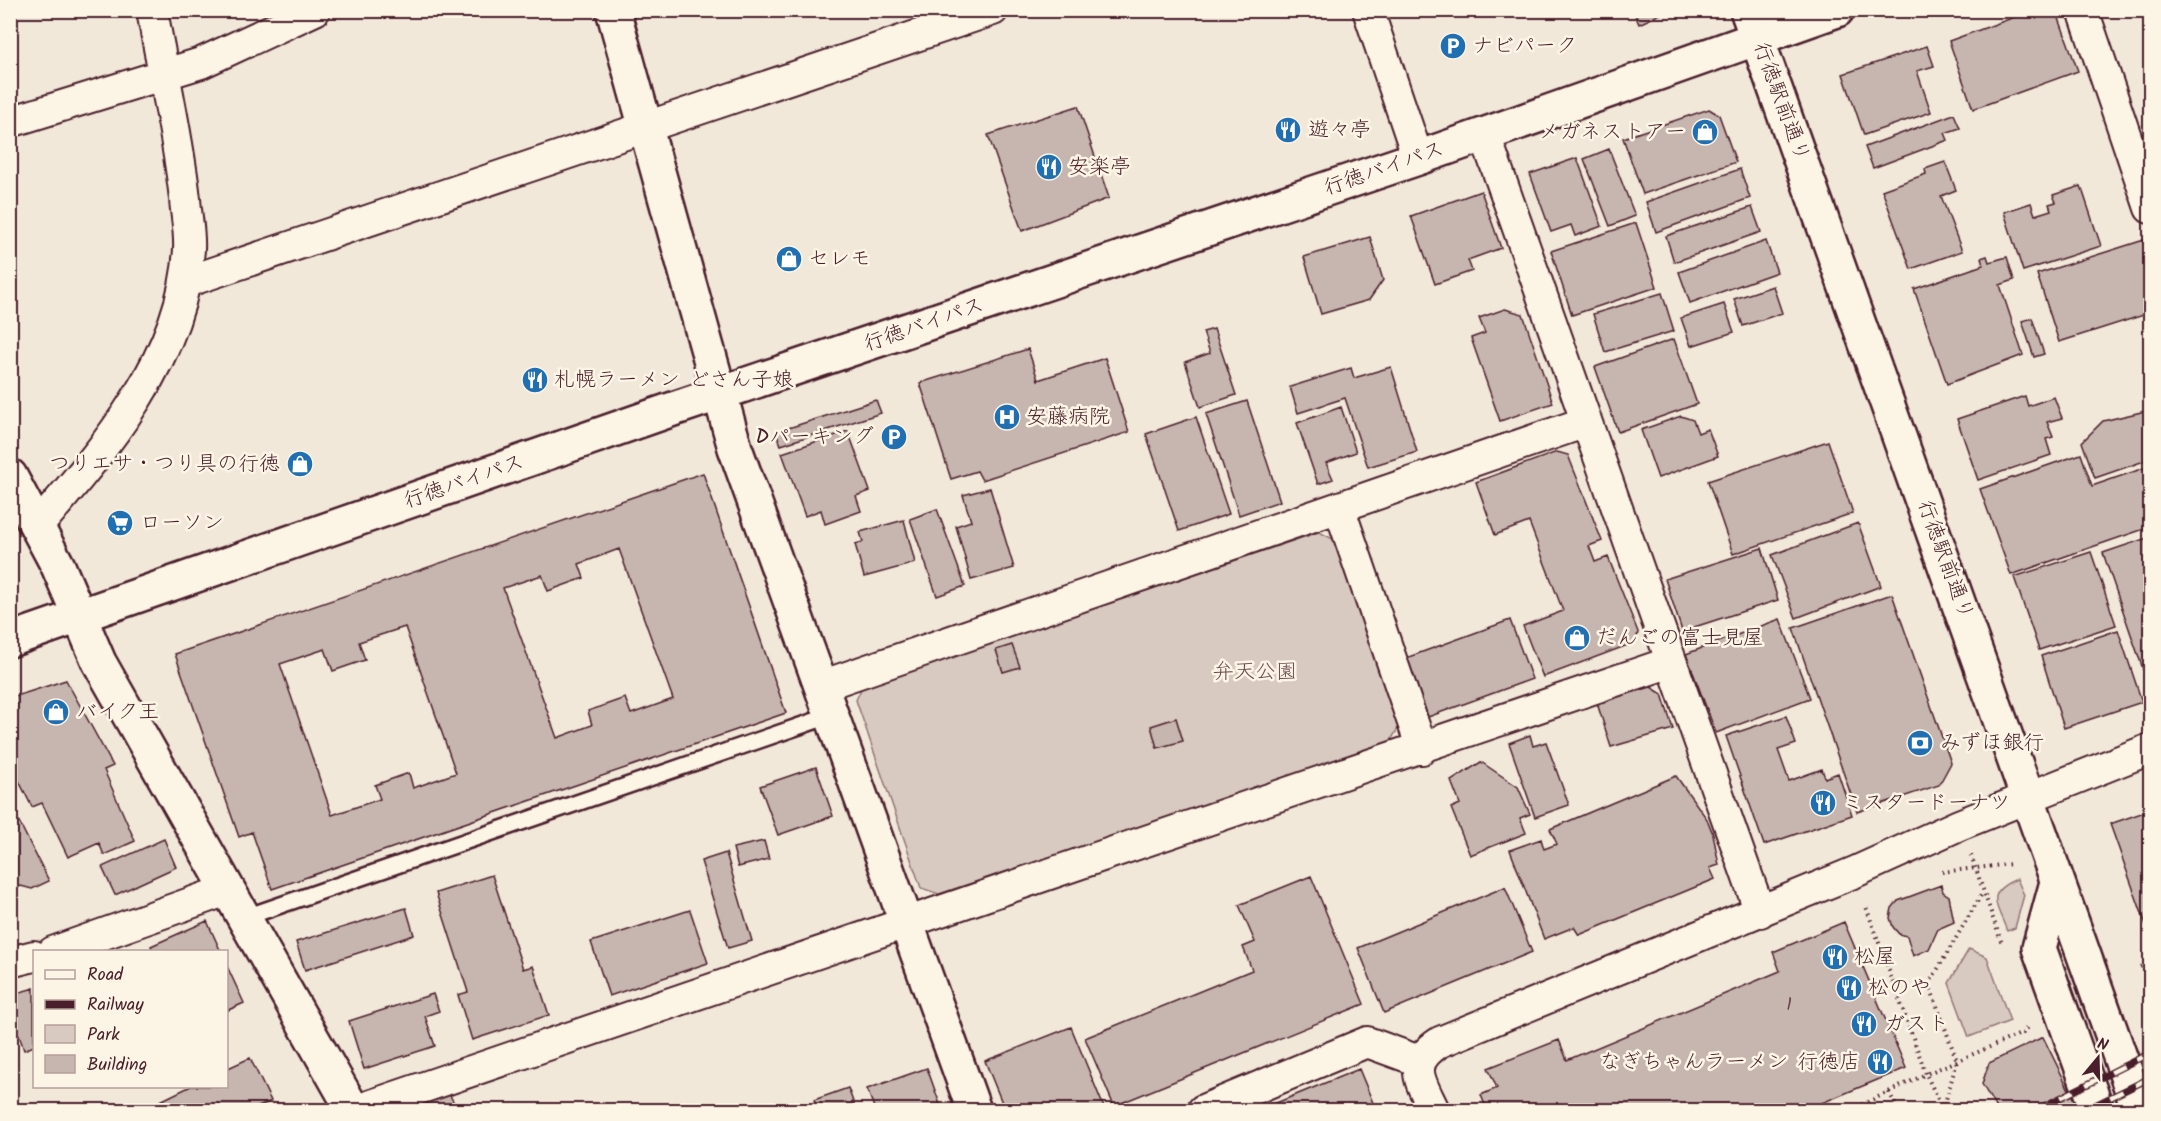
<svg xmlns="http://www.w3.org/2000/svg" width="2161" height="1121" viewBox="0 0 2161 1121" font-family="Kalam,'Klee One',sans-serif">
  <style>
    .green { fill: #d8cac0; stroke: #917476; stroke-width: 1.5 }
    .building { fill: #c7b6af; stroke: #4a1f2b; stroke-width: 1.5; fill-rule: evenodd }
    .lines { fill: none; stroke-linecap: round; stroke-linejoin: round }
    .lane-casing { stroke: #4a1f2b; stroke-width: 20 }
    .street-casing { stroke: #4a1f2b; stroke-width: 34 }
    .secondary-casing { stroke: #4a1f2b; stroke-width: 38 }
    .primary-casing { stroke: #4a1f2b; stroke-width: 38 }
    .path { stroke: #4a1f2b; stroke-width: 4; stroke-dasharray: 1.5 4.5; stroke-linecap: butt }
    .lane { stroke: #fcf5e5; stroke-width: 15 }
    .street { stroke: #fcf5e5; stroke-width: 30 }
    .secondary { stroke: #fcf5e5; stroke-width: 33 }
    .primary { stroke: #fcf5e5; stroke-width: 33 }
    .rail-casing { stroke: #4a1f2b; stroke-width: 7 }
    .rail { stroke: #fcf5e5; stroke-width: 4.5; stroke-dasharray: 14; stroke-linecap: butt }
    .labels { text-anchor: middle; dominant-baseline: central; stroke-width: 5; stroke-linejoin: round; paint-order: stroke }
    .number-label { font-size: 18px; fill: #69454c }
    .poi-label { font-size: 21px; fill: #4a1f2b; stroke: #fcf5e5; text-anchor: start }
    .street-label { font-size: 21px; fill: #4a1f2b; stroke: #fcf5e5 }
    .park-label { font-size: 21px; fill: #6e4a50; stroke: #fcf5e5 }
  </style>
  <rect width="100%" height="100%" fill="#f1e8da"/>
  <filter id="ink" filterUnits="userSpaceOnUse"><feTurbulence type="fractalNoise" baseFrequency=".0167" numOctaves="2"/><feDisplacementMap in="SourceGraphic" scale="12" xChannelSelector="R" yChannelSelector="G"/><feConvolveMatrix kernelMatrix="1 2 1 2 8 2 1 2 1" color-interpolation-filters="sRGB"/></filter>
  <g filter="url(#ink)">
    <!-- green -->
    <path class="green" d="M 1319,532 L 1335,540 L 1399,727 L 1388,745 L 939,894 L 921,888 L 856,700 L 862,687 Z
      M 2017,879 L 2024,895 L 2015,928 L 2007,931 C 1997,905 1984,892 2017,879 Z
      M 1969,949 L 1987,957 L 2010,1021 L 1969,1037 L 1949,983 Z"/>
    <!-- building -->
    <path class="building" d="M 1633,10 L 1669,10 L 1639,24 Z
      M 2034,10 L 2056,10 L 2078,71 L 1973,109 L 1949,41 Z
      M 1927,46 L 1934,66 L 1917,71 L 1931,112 L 1864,135 L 1843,74 Z
      M 1078,106 L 1109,198 L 1022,231 L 988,135 Z
      M 1709,109 L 1719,115 L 1736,162 L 1643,194 L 1623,138 Z
      M 1954,114 L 1960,128 L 1945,133 L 1948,140 L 1873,168 L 1865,147 Z
      M 1609,149 L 1635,216 L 1610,226 L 1584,159 Z
      M 1577,158 L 1602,226 L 1575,236 L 1571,225 L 1551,232 L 1530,174 Z
      M 1945,162 L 1956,190 L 1941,196 L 1962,251 L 1911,269 L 1882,190 L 1926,174 L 1925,169 Z
      M 1740,169 L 1750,198 L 1656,232 L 1646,202 Z
      M 2081,186 L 2101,246 L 2023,271 L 2004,212 L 2031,203 L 2035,215 L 2051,210 L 2049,204 L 2056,202 L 2053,195 Z
      M 1481,191 L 1501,248 L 1468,260 L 1472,271 L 1435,284 L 1411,216 Z
      M 1752,207 L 1761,232 L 1674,262 L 1666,236 Z
      M 1636,223 L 1657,287 L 1572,315 L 1551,251 Z
      M 1370,237 L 1383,280 L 1369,300 L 1321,314 L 1304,257 Z
      M 2144,240 L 2150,261 L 2150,313 L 2059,342 L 2037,274 Z
      M 1766,241 L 1777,272 L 1690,303 L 1679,272 Z
      M 1987,256 L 1989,262 L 2007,257 L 2014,280 L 2000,285 L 2023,355 L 1947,384 L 1914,289 L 1983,265 L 1981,258 Z
      M 1773,286 L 1782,313 L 1743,326 L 1734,299 Z
      M 1662,293 L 1674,331 L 1605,352 L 1593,314 Z
      M 1724,304 L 1734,332 L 1691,346 L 1681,318 Z
      M 1505,309 L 1523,314 L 1553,403 L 1500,421 L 1471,338 L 1485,333 L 1479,318 Z
      M 2032,318 L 2044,354 L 2034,357 L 2022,321 Z
      M 1214,329 L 1236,395 L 1200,407 L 1185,362 L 1210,353 L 1203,332 Z
      M 1674,339 L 1697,404 L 1618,432 L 1595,367 Z
      M 1028,349 L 1038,380 L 1105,358 L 1129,432 L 982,480 L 977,471 L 951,479 L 920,383 Z
      M 1391,367 L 1417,452 L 1368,467 L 1345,398 L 1298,413 L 1290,387 L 1351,368 L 1354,378 Z
      M 2025,396 L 2028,406 L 2054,397 L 2062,418 L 2047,422 L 2053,437 L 2046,439 L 2051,455 L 1978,480 L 1957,419 Z
      M 876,400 L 881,413 L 781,445 L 776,432 Z
      M 1247,401 L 1280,501 L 1239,515 L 1206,414 Z
      M 1341,407 L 1356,452 L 1326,463 L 1333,479 L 1318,484 L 1297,423 Z
      M 2150,410 L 2150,459 L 2095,478 L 2082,442 L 2103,421 Z
      M 1681,416 L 1693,420 L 1698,433 L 1708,429 L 1718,456 L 1658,478 L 1641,430 Z
      M 1196,417 L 1229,514 L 1179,531 L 1146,434 Z
      M 848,431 L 870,491 L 856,496 L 861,511 L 825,524 L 821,510 L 805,516 L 782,453 Z
      M 1828,441 L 1853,513 L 1733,554 L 1708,481 Z
      M 1557,452 L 1568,455 L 1602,541 L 1589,546 L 1595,562 L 1608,557 L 1638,632 L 1636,642 L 1543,677 L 1523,626 L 1563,611 L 1529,522 L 1495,535 L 1476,482 Z
      M 2081,454 L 2092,486 L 2150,466 L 2150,527 L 2011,575 L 1980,489 Z
      M 703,473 L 786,713 L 272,889 L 252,832 L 239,837 L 175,654 ZM 619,549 L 673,699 L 631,714 L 625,698 L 588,711 L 592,725 L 557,738 L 503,588 L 542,575 L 548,591 L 584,578 L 579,564 ZM 405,627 L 456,773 L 413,788 L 409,773 L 375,785 L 380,799 L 332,815 L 280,664 L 325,649 L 333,671 L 365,660 L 359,642 Z
      M 990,488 L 1014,568 L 971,580 L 956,526 L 971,521 L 963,495 Z
      M 937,509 L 965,586 L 937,596 L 910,519 Z
      M 904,520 L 915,563 L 864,577 L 855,544 L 863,542 L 860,532 Z
      M 1858,523 L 1881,586 L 1796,618 L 1772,555 Z
      M 2150,537 L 2150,670 L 2144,672 L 2103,553 Z
      M 1762,548 L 1778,600 L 1682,631 L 1665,579 Z
      M 2091,552 L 2116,625 L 2039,650 L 2014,577 Z
      M 1892,594 L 1951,763 L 1939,785 L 1857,812 L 1793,628 Z
      M 1780,619 L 1810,698 L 1716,733 L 1686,654 Z
      M 1510,620 L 1532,679 L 1428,717 L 1406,658 Z
      M 2118,630 L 2142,702 L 2064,728 L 2041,656 Z
      M 1012,645 L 1020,667 L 1003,672 L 996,650 Z
      M 66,680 L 113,766 L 104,770 L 135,841 L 104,855 L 99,843 L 68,857 L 42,803 L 32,807 L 10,763 L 10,698 Z
      M 1651,687 L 1662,694 L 1673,729 L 1611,747 L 1597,703 Z
      M 1786,716 L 1796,744 L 1778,750 L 1789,781 L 1822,769 L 1825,778 L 1838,773 L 1852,815 L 1764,845 L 1726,736 Z
      M 1176,718 L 1183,741 L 1157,748 L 1151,726 Z
      M 1530,735 L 1533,746 L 1546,742 L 1569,805 L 1535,817 L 1509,743 Z
      M 1481,762 L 1518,787 L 1530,814 L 1520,818 L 1526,833 L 1470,855 L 1451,808 L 1460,804 L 1451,781 Z
      M 816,767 L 833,816 L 778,835 L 760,786 Z
      M 1676,776 L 1707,819 L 1713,834 L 1719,865 L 1710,868 L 1715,879 L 1579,935 L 1574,927 L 1544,939 L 1510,850 L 1541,839 L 1544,849 L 1557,844 L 1550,829 Z
      M 12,808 L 49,881 L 32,889 L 21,886 L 10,891 Z
      M 2150,810 L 2150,936 L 2110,824 Z
      M 164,839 L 176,867 L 115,895 L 102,867 Z
      M 764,841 L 769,859 L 738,867 L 733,848 Z
      M 726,853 L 752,941 L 728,948 L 701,861 Z
      M 492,875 L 523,969 L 533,966 L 549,1015 L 472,1040 L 458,995 L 468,992 L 436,893 Z
      M 1311,876 L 1364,1004 L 1114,1106 L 1085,1038 L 1252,970 L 1243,947 L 1255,942 L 1239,905 Z
      M 1941,885 L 1943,892 L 1949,896 L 1954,922 L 1938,929 L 1929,949 L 1913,956 L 1907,936 L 1899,934 L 1893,927 L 1890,918 L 1892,908 L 1898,901 Z
      M 1505,887 L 1532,952 L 1384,1013 L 1358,948 Z
      M 406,908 L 414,935 L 305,970 L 296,942 Z
      M 690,910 L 708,963 L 609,996 L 591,942 Z
      M 207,921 L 221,952 L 153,952 L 151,946 Z
      M 1844,922 L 1906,1068 L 1805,1110 L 1487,1110 L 1481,1095 L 1497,1088 L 1488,1068 L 1559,1040 L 1567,1060 L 1780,971 L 1773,952 Z
      M 226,964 L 244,1003 L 226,1011 Z
      M 34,988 L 34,1046 L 24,1050 L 19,1035 L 10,1038 L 10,995 Z
      M 433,994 L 439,1011 L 425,1016 L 435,1046 L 364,1069 L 349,1021 Z
      M 1071,1027 L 1105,1110 L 1005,1110 L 985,1061 Z
      M 2043,1037 L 2079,1110 L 1997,1110 L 1982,1084 L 1989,1063 Z
      M 250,1058 L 271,1101 L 252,1110 L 142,1110 L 191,1086 L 226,1086 L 226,1069 Z
      M 927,1068 L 942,1110 L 875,1110 L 867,1089 Z
      M 1359,1069 L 1376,1110 L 1259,1110 Z
      M 848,1088 L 856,1110 L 818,1110 L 814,1100 Z
      M 448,1092 L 458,1110 L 415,1110 Z"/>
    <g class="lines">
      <defs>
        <path id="lane" d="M 243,918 L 832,715"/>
        <path id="street" d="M 1368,10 L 1418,158
          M 2083,10 L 2150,208
          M 10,122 L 201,63 L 315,10
          M 1485,135 L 1760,912
          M 186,282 L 993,10
          M 1339,507 L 1422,749
          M 37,527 C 105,448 183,357 189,249 C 190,232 186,215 185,199 C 178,135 163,73 152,10
          M 821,686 L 1586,422
          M 53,952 L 227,890
          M 10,962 L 34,956
          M 357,1110 L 1671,662
          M 1203,1110 L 1367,1042 L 1419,1061
          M 1434,1110 C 1420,1080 1406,1064 1440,1042 L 1855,872 L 1959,825 L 2150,749"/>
        <path id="secondary" d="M 613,10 L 735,448 L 974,1110
          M 1757,38 L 2139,1110
          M 10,476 L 58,566 L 99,662 L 353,1110
          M 2057,882 L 2039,948 L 2097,1110"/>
        <path id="primary" d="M 1747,10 L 1757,38
          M 10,640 L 676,408 L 1418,158 L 1837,10"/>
      </defs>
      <!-- lane casing -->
      <use href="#lane" class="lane-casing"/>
      <!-- street casing -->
      <use href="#street" class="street-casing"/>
      <!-- secondary casing -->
      <use href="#secondary" class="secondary-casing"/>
      <!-- primary casing -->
      <use href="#primary" class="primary-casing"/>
      <!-- path -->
      <path class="path" d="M 1971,855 L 2002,944
        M 1942,872 L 2011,864
        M 2140,967 L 2150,963
        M 1889,1092 L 1898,1110
        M 1851,1110 L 1926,1074 L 1865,904
        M 1943,1110 L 1926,1074 L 2023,1033 L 2028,1026
        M 1943,1110 L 1957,1061 L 1929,984 L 1983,892"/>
      <!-- lane -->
      <use href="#lane" class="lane"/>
      <!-- street -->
      <use href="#street" class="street"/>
      <!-- secondary -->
      <use href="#secondary" class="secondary"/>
      <!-- primary -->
      <use href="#primary" class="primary"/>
      <defs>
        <path id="rail" d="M 2036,1110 L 2150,1053
          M 2085,1110 L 2150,1078"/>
      </defs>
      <!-- rail casing -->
      <use href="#rail" class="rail-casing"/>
      <!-- rail -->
      <use href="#rail" class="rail"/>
    </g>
  </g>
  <!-- icons -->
  <defs>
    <symbol id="parking-disc" viewBox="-11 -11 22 22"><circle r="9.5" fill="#1f6fb2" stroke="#fcf5e5"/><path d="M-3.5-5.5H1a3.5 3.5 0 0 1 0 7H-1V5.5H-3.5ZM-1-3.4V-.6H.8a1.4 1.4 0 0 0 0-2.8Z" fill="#fff"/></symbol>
    <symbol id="restaurant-disc" viewBox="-11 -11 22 22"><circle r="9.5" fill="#1f6fb2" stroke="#fcf5e5"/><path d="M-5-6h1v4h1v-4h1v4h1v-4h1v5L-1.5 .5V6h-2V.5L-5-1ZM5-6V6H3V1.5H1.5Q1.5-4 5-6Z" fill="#fff"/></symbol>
    <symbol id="shop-disc" viewBox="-11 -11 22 22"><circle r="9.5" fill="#1f6fb2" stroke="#fcf5e5"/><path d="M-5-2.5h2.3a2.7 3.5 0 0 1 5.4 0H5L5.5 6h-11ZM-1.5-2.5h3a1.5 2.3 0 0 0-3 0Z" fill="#fff"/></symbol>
    <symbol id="hospital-disc" viewBox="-11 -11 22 22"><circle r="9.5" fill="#1f6fb2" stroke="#fcf5e5"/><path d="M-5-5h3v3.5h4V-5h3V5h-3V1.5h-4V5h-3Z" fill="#fff"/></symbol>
    <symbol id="supermarket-disc" viewBox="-11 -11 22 22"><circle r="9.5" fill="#1f6fb2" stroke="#fcf5e5"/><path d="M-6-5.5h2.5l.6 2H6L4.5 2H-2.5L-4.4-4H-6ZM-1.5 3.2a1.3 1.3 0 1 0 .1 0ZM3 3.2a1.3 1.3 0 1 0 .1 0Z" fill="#fff"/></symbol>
    <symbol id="bank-disc" viewBox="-11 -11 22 22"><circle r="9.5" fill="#1f6fb2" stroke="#fcf5e5"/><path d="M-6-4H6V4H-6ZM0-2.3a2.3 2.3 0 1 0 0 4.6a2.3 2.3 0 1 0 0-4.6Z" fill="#fff"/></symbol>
  </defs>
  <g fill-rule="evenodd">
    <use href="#parking-disc" x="1438" y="31" width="30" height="30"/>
    <use href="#restaurant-disc" x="1273" y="115" width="30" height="30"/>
    <use href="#shop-disc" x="1690" y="117" width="30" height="30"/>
    <use href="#restaurant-disc" x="1034" y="152" width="30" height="30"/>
    <use href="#shop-disc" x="774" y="244" width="30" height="30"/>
    <use href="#restaurant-disc" x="520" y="365" width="30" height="30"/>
    <use href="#hospital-disc" x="992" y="402" width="30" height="30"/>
    <use href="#parking-disc" x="879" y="422" width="30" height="30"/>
    <use href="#shop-disc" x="285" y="449" width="30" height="30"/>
    <use href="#supermarket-disc" x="105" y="508" width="30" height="30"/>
    <use href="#shop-disc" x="1562" y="623" width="30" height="30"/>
    <use href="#shop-disc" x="41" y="697" width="30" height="30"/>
    <use href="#bank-disc" x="1905" y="728" width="30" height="30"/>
    <use href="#restaurant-disc" x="1808" y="788" width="30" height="30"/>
    <use href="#restaurant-disc" x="1820" y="942" width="30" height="30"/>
    <use href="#restaurant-disc" x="1834" y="973" width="30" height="30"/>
    <use href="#restaurant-disc" x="1849" y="1009" width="30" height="30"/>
    <use href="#restaurant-disc" x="1865" y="1047" width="30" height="30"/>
  </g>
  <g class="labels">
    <!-- number labels -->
    <g class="number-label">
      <text x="1789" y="1005">1</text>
    </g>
    <!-- poi labels -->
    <g class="poi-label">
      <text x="1472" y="46">ナビパーク</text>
      <text x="1308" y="130">遊々亭</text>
      <text x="1686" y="132" text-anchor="end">メガネストアー</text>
      <text x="1068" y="167">安楽亭</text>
      <text x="808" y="259">セレモ</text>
      <text x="554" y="380">札幌ラーメン どさん子娘</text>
      <text x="1026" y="417">安藤病院</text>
      <text x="874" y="437" text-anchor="end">Dパーキング</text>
      <text x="280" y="464" text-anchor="end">つりエサ・つり具の行徳</text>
      <text x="140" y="523">ローソン</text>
      <text x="1596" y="638">だんごの富士見屋</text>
      <text x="76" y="712">バイク王</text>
      <text x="1940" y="743">みずほ銀行</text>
      <text x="1842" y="803">ミスタードーナツ</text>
      <text x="1854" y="957">松屋</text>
      <text x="1868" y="988">松のや</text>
      <text x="1884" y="1024">ガスト</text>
      <text x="1860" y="1062" text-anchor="end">なぎちゃんラーメン 行徳店</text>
    </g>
    <!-- street labels -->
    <g class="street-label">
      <text transform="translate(1781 102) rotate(70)">行徳駅前通り</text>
      <text transform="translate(1384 169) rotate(-19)">行徳バイパス</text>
      <text transform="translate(924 325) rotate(-19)">行徳バイパス</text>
      <text transform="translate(464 482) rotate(-19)">行徳バイパス</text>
      <text transform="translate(1945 560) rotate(70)">行徳駅前通り</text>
    </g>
    <!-- park labels -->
    <g class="park-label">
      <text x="1255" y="672">弁天公園</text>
    </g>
  </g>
  <!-- margin -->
  <rect width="2161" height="1121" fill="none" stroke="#fcf5e5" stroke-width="36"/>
  <rect x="18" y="18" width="2125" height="1085" fill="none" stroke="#4a1f2b" stroke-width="2" filter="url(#ink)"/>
  <!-- legend -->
  <rect x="33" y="950" width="195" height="138" fill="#fcf5e5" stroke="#b59f9b" stroke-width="1.5"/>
  <rect x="45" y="970" width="30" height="9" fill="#fcf5e5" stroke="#b59f9b" stroke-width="1.5"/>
  <text x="87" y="980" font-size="18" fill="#4a1f2b">Road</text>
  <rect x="45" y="1000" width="30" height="9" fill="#4a1f2b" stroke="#b59f9b" stroke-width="1.5"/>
  <text x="87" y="1010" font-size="18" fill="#4a1f2b">Railway</text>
  <rect x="45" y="1025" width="30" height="18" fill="#d8cac0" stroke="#b59f9b" stroke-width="1.5"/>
  <text x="87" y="1040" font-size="18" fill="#4a1f2b">Park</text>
  <rect x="45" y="1055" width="30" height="18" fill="#c7b6af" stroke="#b59f9b" stroke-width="1.5"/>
  <text x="87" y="1070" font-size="18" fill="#4a1f2b">Building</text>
  <!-- north arrow -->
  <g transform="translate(2098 1058) rotate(19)" stroke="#fcf5e5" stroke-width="4.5" paint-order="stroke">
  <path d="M0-4.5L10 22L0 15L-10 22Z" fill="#4a1f2b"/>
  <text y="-9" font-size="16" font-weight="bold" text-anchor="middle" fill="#4a1f2b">N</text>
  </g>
</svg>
